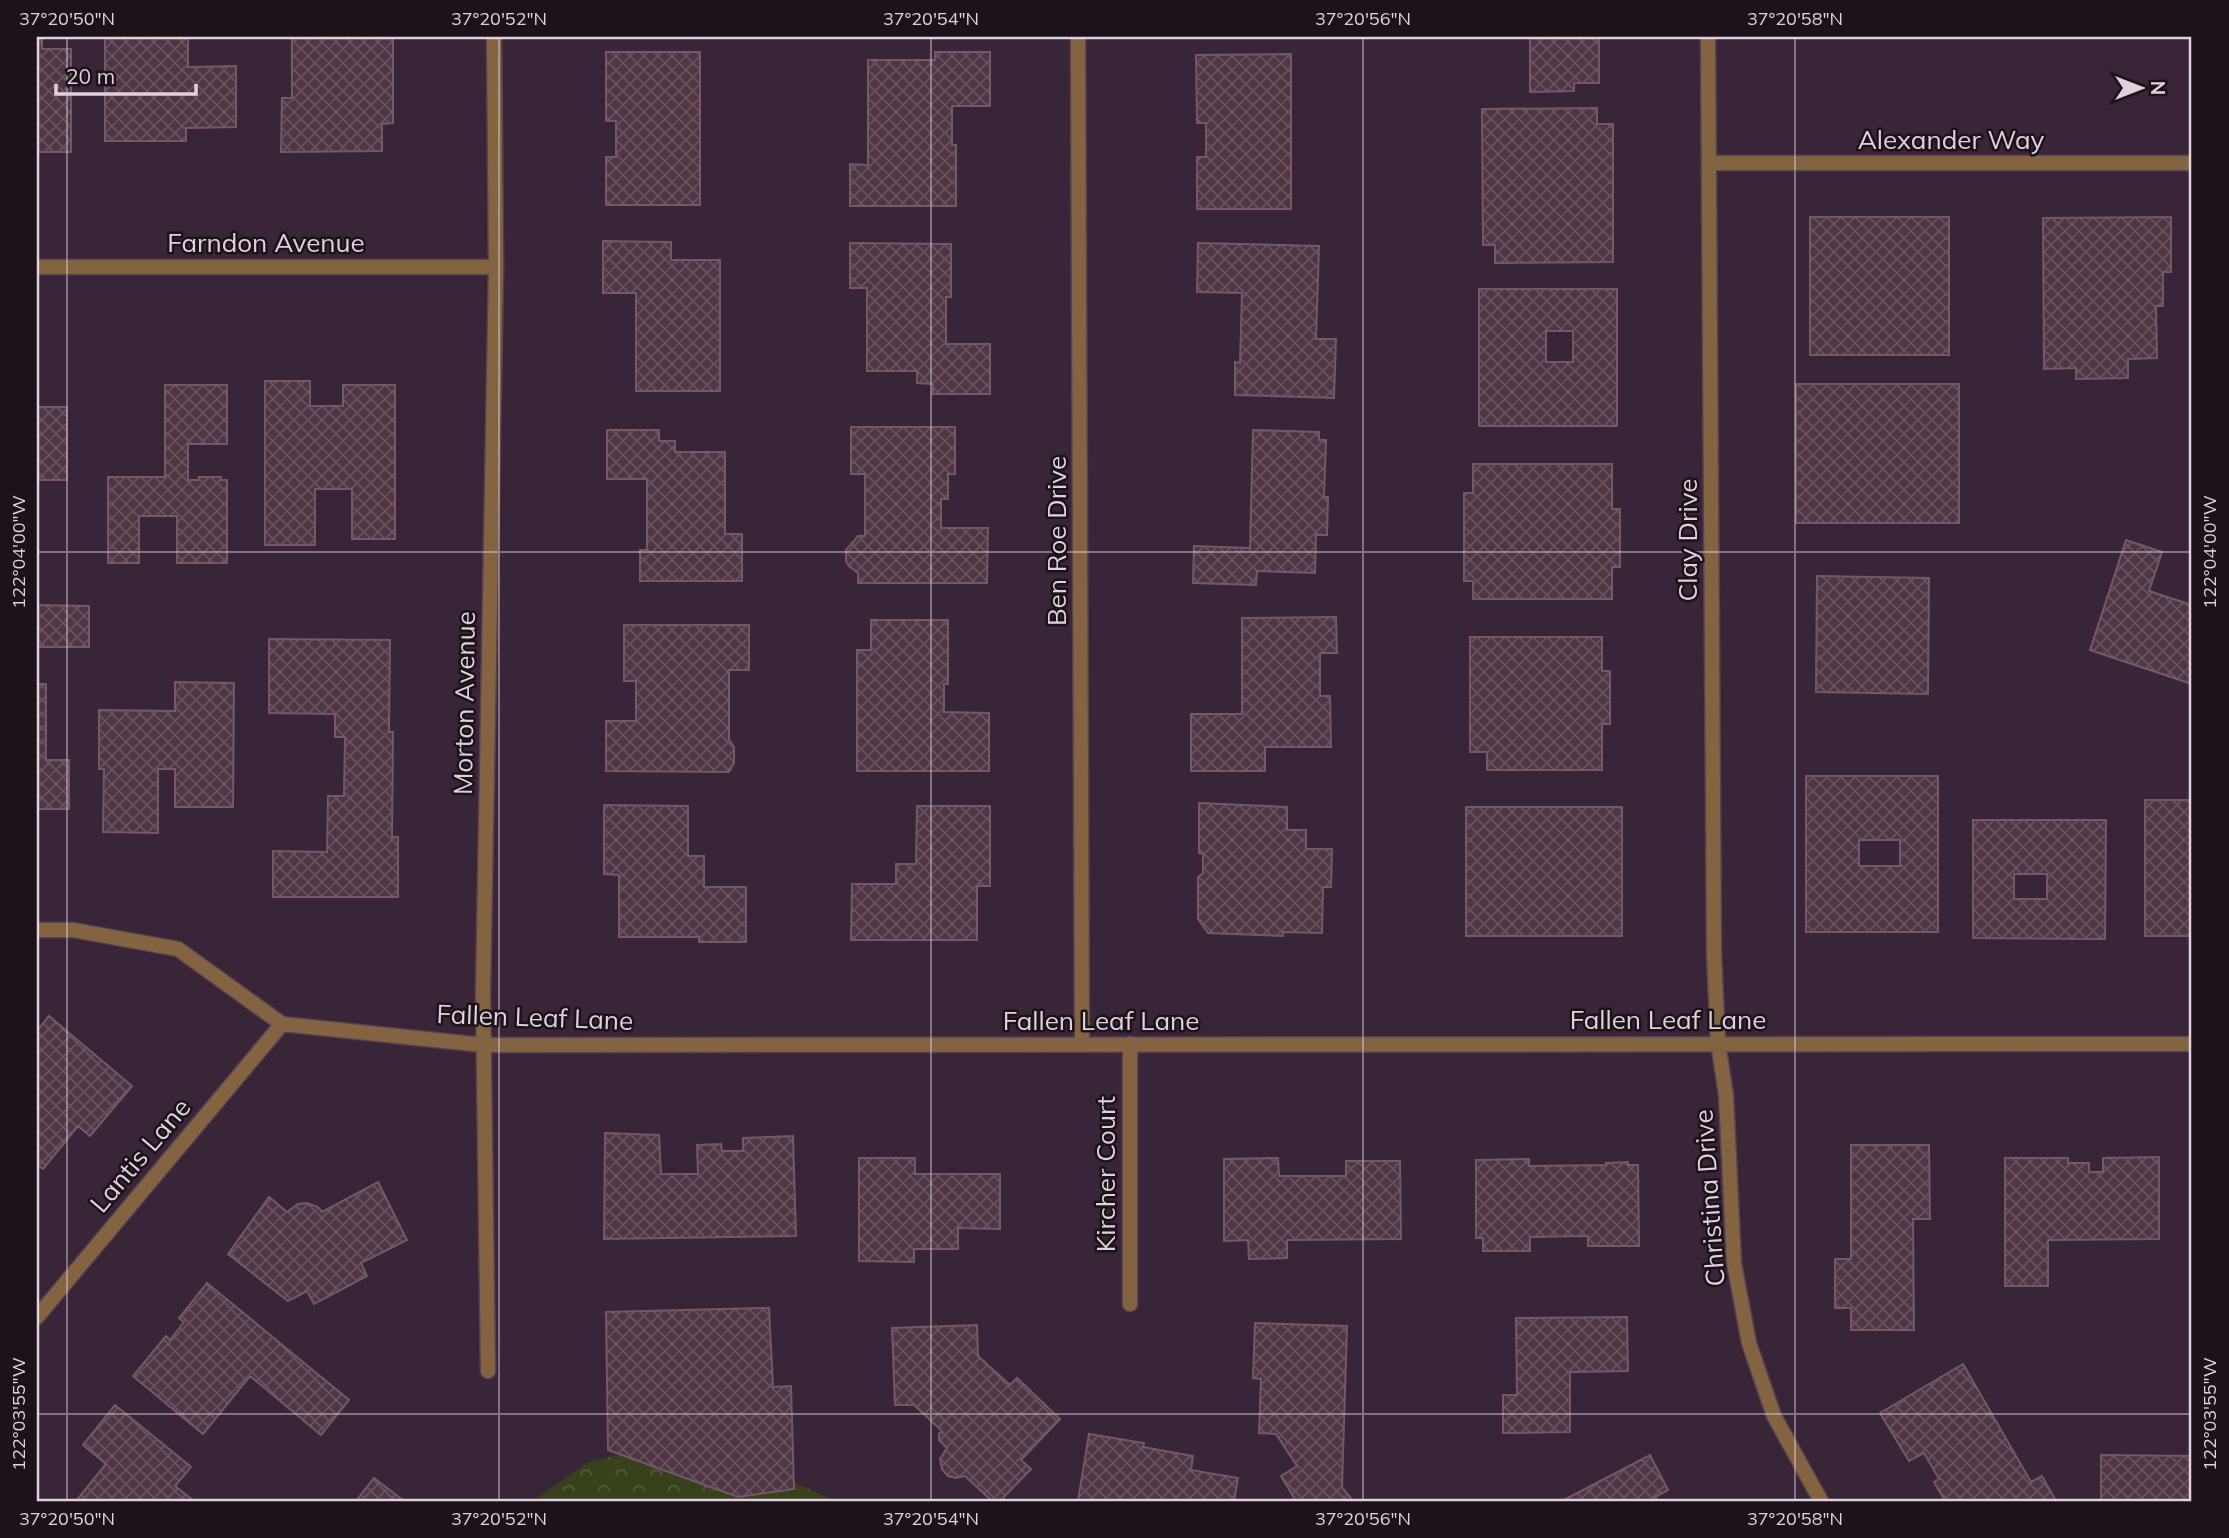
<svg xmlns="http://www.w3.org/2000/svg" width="2229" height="1538" viewBox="0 0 2229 1538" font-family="Mulish,sans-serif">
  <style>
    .forest { fill: url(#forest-crowns) }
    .building { fill: url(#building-cross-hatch); stroke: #745868; stroke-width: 2; fill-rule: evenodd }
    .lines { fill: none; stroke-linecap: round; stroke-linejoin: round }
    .minor-casing { stroke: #544152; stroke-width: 17 }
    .minor { stroke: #846440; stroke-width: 14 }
    .ticks { fill: none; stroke: #dfd1dd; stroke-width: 2; stroke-opacity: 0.45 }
    .labels { text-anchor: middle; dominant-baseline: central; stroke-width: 5; stroke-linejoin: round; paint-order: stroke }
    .street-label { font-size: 26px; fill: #dfd1dd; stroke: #1b121a }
    .neatline { fill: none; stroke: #dfd1dd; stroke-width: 2.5 }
    .ticks-label { font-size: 18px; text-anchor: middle; fill: #dfd1dd }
  </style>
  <defs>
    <pattern id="forest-crowns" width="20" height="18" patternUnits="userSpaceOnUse" patternTransform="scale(1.75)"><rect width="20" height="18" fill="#37421c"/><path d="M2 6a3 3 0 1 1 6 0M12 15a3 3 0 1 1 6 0" fill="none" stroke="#545c3d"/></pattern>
    <pattern id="building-cross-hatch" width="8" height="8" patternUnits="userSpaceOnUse" patternTransform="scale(1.75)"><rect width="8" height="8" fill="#503645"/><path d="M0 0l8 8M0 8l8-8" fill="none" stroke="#69525f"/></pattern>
  </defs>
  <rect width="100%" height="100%" fill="#392538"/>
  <!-- forest -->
  <path class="forest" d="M 687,1436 L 836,1501 L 533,1501 L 587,1463 Z"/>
  <!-- building -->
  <path class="building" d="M 105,37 L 188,37 L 188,67 L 236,66 L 236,127 L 186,128 L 186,141 L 105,141 Z
    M 292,37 L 393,37 L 393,123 L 382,124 L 382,151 L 281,152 L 282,98 L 292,98 Z
    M 1530,37 L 1599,37 L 1599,83 L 1574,83 L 1574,91 L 1530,92 Z
    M 37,38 L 42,39 L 42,49 L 71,49 L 71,152 L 37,152 Z
    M 606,52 L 700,52 L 700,205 L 606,205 L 606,157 L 616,157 L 616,121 L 606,121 Z
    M 935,52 L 990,52 L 990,106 L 952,106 L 952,145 L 956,145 L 956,206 L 850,206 L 850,164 L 868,165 L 868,60 L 935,60 Z
    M 1291,54 L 1291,209 L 1197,209 L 1197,157 L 1206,157 L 1206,123 L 1197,123 L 1196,55 Z
    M 1597,108 L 1597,124 L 1613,124 L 1613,262 L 1495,263 L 1495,245 L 1483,245 L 1482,109 Z
    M 1810,217 L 1949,217 L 1949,355 L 1810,355 Z
    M 2171,217 L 2171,272 L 2163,272 L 2163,306 L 2156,306 L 2157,358 L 2128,359 L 2128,378 L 2076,379 L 2076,368 L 2044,369 L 2043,218 Z
    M 603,241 L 671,242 L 671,260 L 720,260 L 720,391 L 636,391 L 636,293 L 603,293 Z
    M 850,243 L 951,244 L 951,297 L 946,297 L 946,344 L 990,344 L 990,394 L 933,394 L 933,384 L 917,383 L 917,371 L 867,371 L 867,288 L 850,288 Z
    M 1198,243 L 1319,246 L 1316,339 L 1336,339 L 1334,398 L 1235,395 L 1235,362 L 1240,363 L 1242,293 L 1197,292 Z
    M 1479,289 L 1617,289 L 1617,426 L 1479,426 ZM 1546,331 L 1573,331 L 1573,362 L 1546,362 Z
    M 265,381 L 310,381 L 310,406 L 343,406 L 343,385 L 395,385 L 395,539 L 352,539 L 352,489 L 315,489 L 315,545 L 265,545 Z
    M 1796,384 L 1959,384 L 1959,523 L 1796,523 Z
    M 165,385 L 227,385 L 227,444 L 188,444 L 188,480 L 199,480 L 199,477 L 221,477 L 221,480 L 227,480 L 227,563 L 177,563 L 177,516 L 139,516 L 139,563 L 108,563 L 108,477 L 165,477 Z
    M 37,407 L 67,407 L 67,480 L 37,480 Z
    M 851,427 L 955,427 L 955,474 L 948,474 L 948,499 L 941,499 L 941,528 L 988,528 L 987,583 L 858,583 L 858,573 L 849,566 L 846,561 L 846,550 L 858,536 L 865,536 L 865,474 L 851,474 Z
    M 607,430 L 659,430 L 659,441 L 675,441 L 675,452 L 725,452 L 725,534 L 742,534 L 742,581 L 640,581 L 640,550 L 647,550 L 647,479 L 607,479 Z
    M 1253,430 L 1319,432 L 1319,440 L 1326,440 L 1324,497 L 1328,497 L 1327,535 L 1316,535 L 1315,573 L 1257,571 L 1256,585 L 1193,583 L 1194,546 L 1250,548 Z
    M 1473,464 L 1612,464 L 1612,509 L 1620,509 L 1620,567 L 1612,567 L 1612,599 L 1473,599 L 1473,581 L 1464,581 L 1464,493 L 1473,493 Z
    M 2126,540 L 2162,552 L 2149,591 L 2192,605 L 2192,684 L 2090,650 Z
    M 1817,576 L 1929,578 L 1928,694 L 1816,692 Z
    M 37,605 L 89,606 L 89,647 L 37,647 Z
    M 1336,617 L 1337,653 L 1320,653 L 1320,696 L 1330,696 L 1331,747 L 1265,747 L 1265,771 L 1191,771 L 1191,714 L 1242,714 L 1242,618 Z
    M 871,620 L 948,620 L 948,684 L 944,684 L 944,712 L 989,713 L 989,771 L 857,771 L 857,650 L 871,650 Z
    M 624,625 L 749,625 L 749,670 L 729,670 L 729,739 L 734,747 L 734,763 L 729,772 L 606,771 L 606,721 L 636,721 L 636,681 L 624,681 Z
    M 1470,637 L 1602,637 L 1602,671 L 1610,671 L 1610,724 L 1602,724 L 1602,770 L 1487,770 L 1487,752 L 1470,752 Z
    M 269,639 L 390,640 L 389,732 L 393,732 L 392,837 L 398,837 L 398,897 L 273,897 L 273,851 L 327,852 L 328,796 L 344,796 L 345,737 L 335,737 L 335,714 L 269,713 Z
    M 175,682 L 234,683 L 233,807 L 175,807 L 175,769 L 158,769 L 158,833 L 103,832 L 104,769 L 99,769 L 99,710 L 175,711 Z
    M 37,684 L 46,684 L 46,760 L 69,760 L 69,809 L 37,809 Z
    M 1806,776 L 1938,776 L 1938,932 L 1806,932 ZM 1859,840 L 1900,840 L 1900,866 L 1859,866 Z
    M 2145,800 L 2192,800 L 2192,936 L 2145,936 Z
    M 1199,803 L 1287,807 L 1287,830 L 1306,830 L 1306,849 L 1332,849 L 1331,887 L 1323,887 L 1322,933 L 1283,932 L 1283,936 L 1208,933 L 1198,919 L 1198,877 L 1203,873 L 1203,854 L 1199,853 Z
    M 604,805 L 688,806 L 688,856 L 704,856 L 704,887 L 746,887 L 746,942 L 699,942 L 699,937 L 619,937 L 619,875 L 604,874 Z
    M 917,806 L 990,806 L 990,886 L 977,886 L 977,940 L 851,940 L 852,884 L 896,884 L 896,864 L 916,864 Z
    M 1466,807 L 1622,807 L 1622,936 L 1466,936 Z
    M 1973,820 L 2106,820 L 2105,939 L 1973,938 ZM 2014,874 L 2047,874 L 2047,899 L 2014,899 Z
    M 49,1016 L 132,1086 L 90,1136 L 78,1126 L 43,1169 L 37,1164 L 37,1031 Z
    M 605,1133 L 659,1135 L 661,1174 L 698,1174 L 697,1145 L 721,1144 L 722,1151 L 743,1151 L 743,1138 L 793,1136 L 796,1236 L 604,1239 Z
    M 1851,1145 L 1929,1145 L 1930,1219 L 1913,1219 L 1914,1330 L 1851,1330 L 1851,1308 L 1835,1308 L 1835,1259 L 1851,1259 Z
    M 2159,1157 L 2159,1239 L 2048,1240 L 2048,1286 L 2005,1286 L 2005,1158 L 2068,1158 L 2068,1163 L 2089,1163 L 2089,1172 L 2103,1172 L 2103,1158 Z
    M 859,1158 L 915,1158 L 915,1174 L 1000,1174 L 1000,1229 L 958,1228 L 958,1249 L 914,1249 L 914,1262 L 859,1261 Z
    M 1278,1158 L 1279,1176 L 1346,1176 L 1346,1161 L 1400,1161 L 1401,1239 L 1287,1240 L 1287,1258 L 1249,1259 L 1248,1240 L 1224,1241 L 1224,1159 Z
    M 1529,1159 L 1529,1166 L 1606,1165 L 1606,1163 L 1628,1162 L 1628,1165 L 1638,1165 L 1639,1246 L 1588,1246 L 1588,1236 L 1530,1237 L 1530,1251 L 1483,1251 L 1483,1238 L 1476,1238 L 1476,1160 Z
    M 378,1182 L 407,1240 L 361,1263 L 367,1276 L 314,1304 L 307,1291 L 288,1301 L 228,1254 L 269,1197 L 287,1212 L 298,1204 L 307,1203 L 318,1207 L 322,1212 Z
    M 207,1283 L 349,1400 L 321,1435 L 250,1376 L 203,1434 L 133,1376 L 166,1336 L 170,1340 L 184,1322 L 179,1318 Z
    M 769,1308 L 773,1387 L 791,1386 L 794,1489 L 738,1497 L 608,1450 L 606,1312 Z
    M 1627,1317 L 1628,1371 L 1570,1372 L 1570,1432 L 1503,1433 L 1503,1395 L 1517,1395 L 1516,1318 Z
    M 1255,1323 L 1347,1326 L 1342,1487 L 1353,1501 L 1296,1501 L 1281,1476 L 1297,1466 L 1276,1434 L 1259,1433 L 1261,1379 L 1253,1378 Z
    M 977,1325 L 978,1356 L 1010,1385 L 1017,1378 L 1060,1419 L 1021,1460 L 1031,1469 L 1000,1501 L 992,1501 L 965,1476 L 956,1478 L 948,1476 L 942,1469 L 940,1459 L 947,1448 L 939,1440 L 939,1434 L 942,1431 L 914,1405 L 895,1405 L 892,1328 Z
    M 1963,1364 L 2031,1482 L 2042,1476 L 2056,1501 L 1945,1501 L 1934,1482 L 1939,1479 L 1924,1453 L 1909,1461 L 1880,1413 Z
    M 115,1405 L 191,1467 L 175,1486 L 194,1501 L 76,1501 L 106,1464 L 83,1445 Z
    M 1089,1434 L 1144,1443 L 1143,1447 L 1193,1456 L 1191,1470 L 1238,1478 L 1234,1501 L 1078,1501 Z
    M 1650,1455 L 1668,1490 L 1655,1497 L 1658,1501 L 1562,1501 Z
    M 2101,1455 L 2192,1456 L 2192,1501 L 2101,1501 Z
    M 374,1478 L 404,1501 L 356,1501 Z"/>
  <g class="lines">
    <defs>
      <path id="minor" d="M 1078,37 L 1082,1045
        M 1708,37 L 1714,953 L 1718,1043 L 1726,1095 L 1734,1263 L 1749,1343 L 1774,1416 L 1821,1501
        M 1709,163 L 2192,163
        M 37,267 L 496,267
        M 37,930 L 73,930 L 178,949 L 282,1024 L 483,1045 L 2192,1044
        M 1130,1044 L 1130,1304
        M 37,1317 L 282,1024
        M 488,1371 L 483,993 L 496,267 L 494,37"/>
    </defs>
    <!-- minor casing -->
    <use href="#minor" class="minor-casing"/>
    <!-- minor -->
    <use href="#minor" class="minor"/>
  </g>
  <!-- ticks -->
  <path class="ticks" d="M 67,37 L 67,1501M 499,37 L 499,1501M 931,37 L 931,1501M 1363,37 L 1363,1501M 1795,37 L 1795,1501M 37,552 L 2192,552M 37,1414 L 2192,1414"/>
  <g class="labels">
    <!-- street labels -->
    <g class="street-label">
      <text x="1951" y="139">Alexander Way</text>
      <text x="266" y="242">Farndon Avenue</text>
      <text transform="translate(1687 540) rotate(-90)">Clay Drive</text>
      <text transform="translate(1056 541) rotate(-90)">Ben Roe Drive</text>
      <text transform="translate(464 703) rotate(-89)">Morton Avenue</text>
      <text transform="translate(535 1017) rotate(2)">Fallen Leaf Lane</text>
      <text x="1668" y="1019">Fallen Leaf Lane</text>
      <text x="1101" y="1020">Fallen Leaf Lane</text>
      <text transform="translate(140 1155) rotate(-50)">Lantis Lane</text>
      <text transform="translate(1105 1174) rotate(-90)">Kircher Court</text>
      <text transform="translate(1709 1198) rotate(-94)">Christina Drive</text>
    </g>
  </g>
  <!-- border -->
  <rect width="2229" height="1538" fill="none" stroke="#1b121a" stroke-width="77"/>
  <!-- north arrow -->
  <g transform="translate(2141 88) rotate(90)" stroke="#1b121a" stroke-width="5" paint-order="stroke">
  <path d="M0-5L12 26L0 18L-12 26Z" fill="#dfd1dd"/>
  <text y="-10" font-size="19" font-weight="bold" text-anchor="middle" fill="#dfd1dd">N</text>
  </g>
  <!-- scale -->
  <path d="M56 84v10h140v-10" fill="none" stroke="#dfd1dd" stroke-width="3.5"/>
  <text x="66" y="84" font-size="21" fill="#dfd1dd" stroke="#1b121a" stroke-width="5" paint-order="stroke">20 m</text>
  <rect x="38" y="38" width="2152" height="1462" class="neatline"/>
  <g class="ticks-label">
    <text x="67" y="25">37°20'50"N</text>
    <text x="499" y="25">37°20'52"N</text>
    <text x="931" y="25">37°20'54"N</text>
    <text x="1363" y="25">37°20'56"N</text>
    <text x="1795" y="25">37°20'58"N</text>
    <text transform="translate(2210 552) rotate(-90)" y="6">122°04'00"W</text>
    <text transform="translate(19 552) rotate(-90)" y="6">122°04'00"W</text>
    <text transform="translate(2210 1414) rotate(-90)" y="6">122°03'55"W</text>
    <text transform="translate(19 1414) rotate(-90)" y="6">122°03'55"W</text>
    <text x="67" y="1525">37°20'50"N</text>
    <text x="499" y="1525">37°20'52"N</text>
    <text x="931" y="1525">37°20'54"N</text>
    <text x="1363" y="1525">37°20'56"N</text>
    <text x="1795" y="1525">37°20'58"N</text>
  </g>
</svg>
